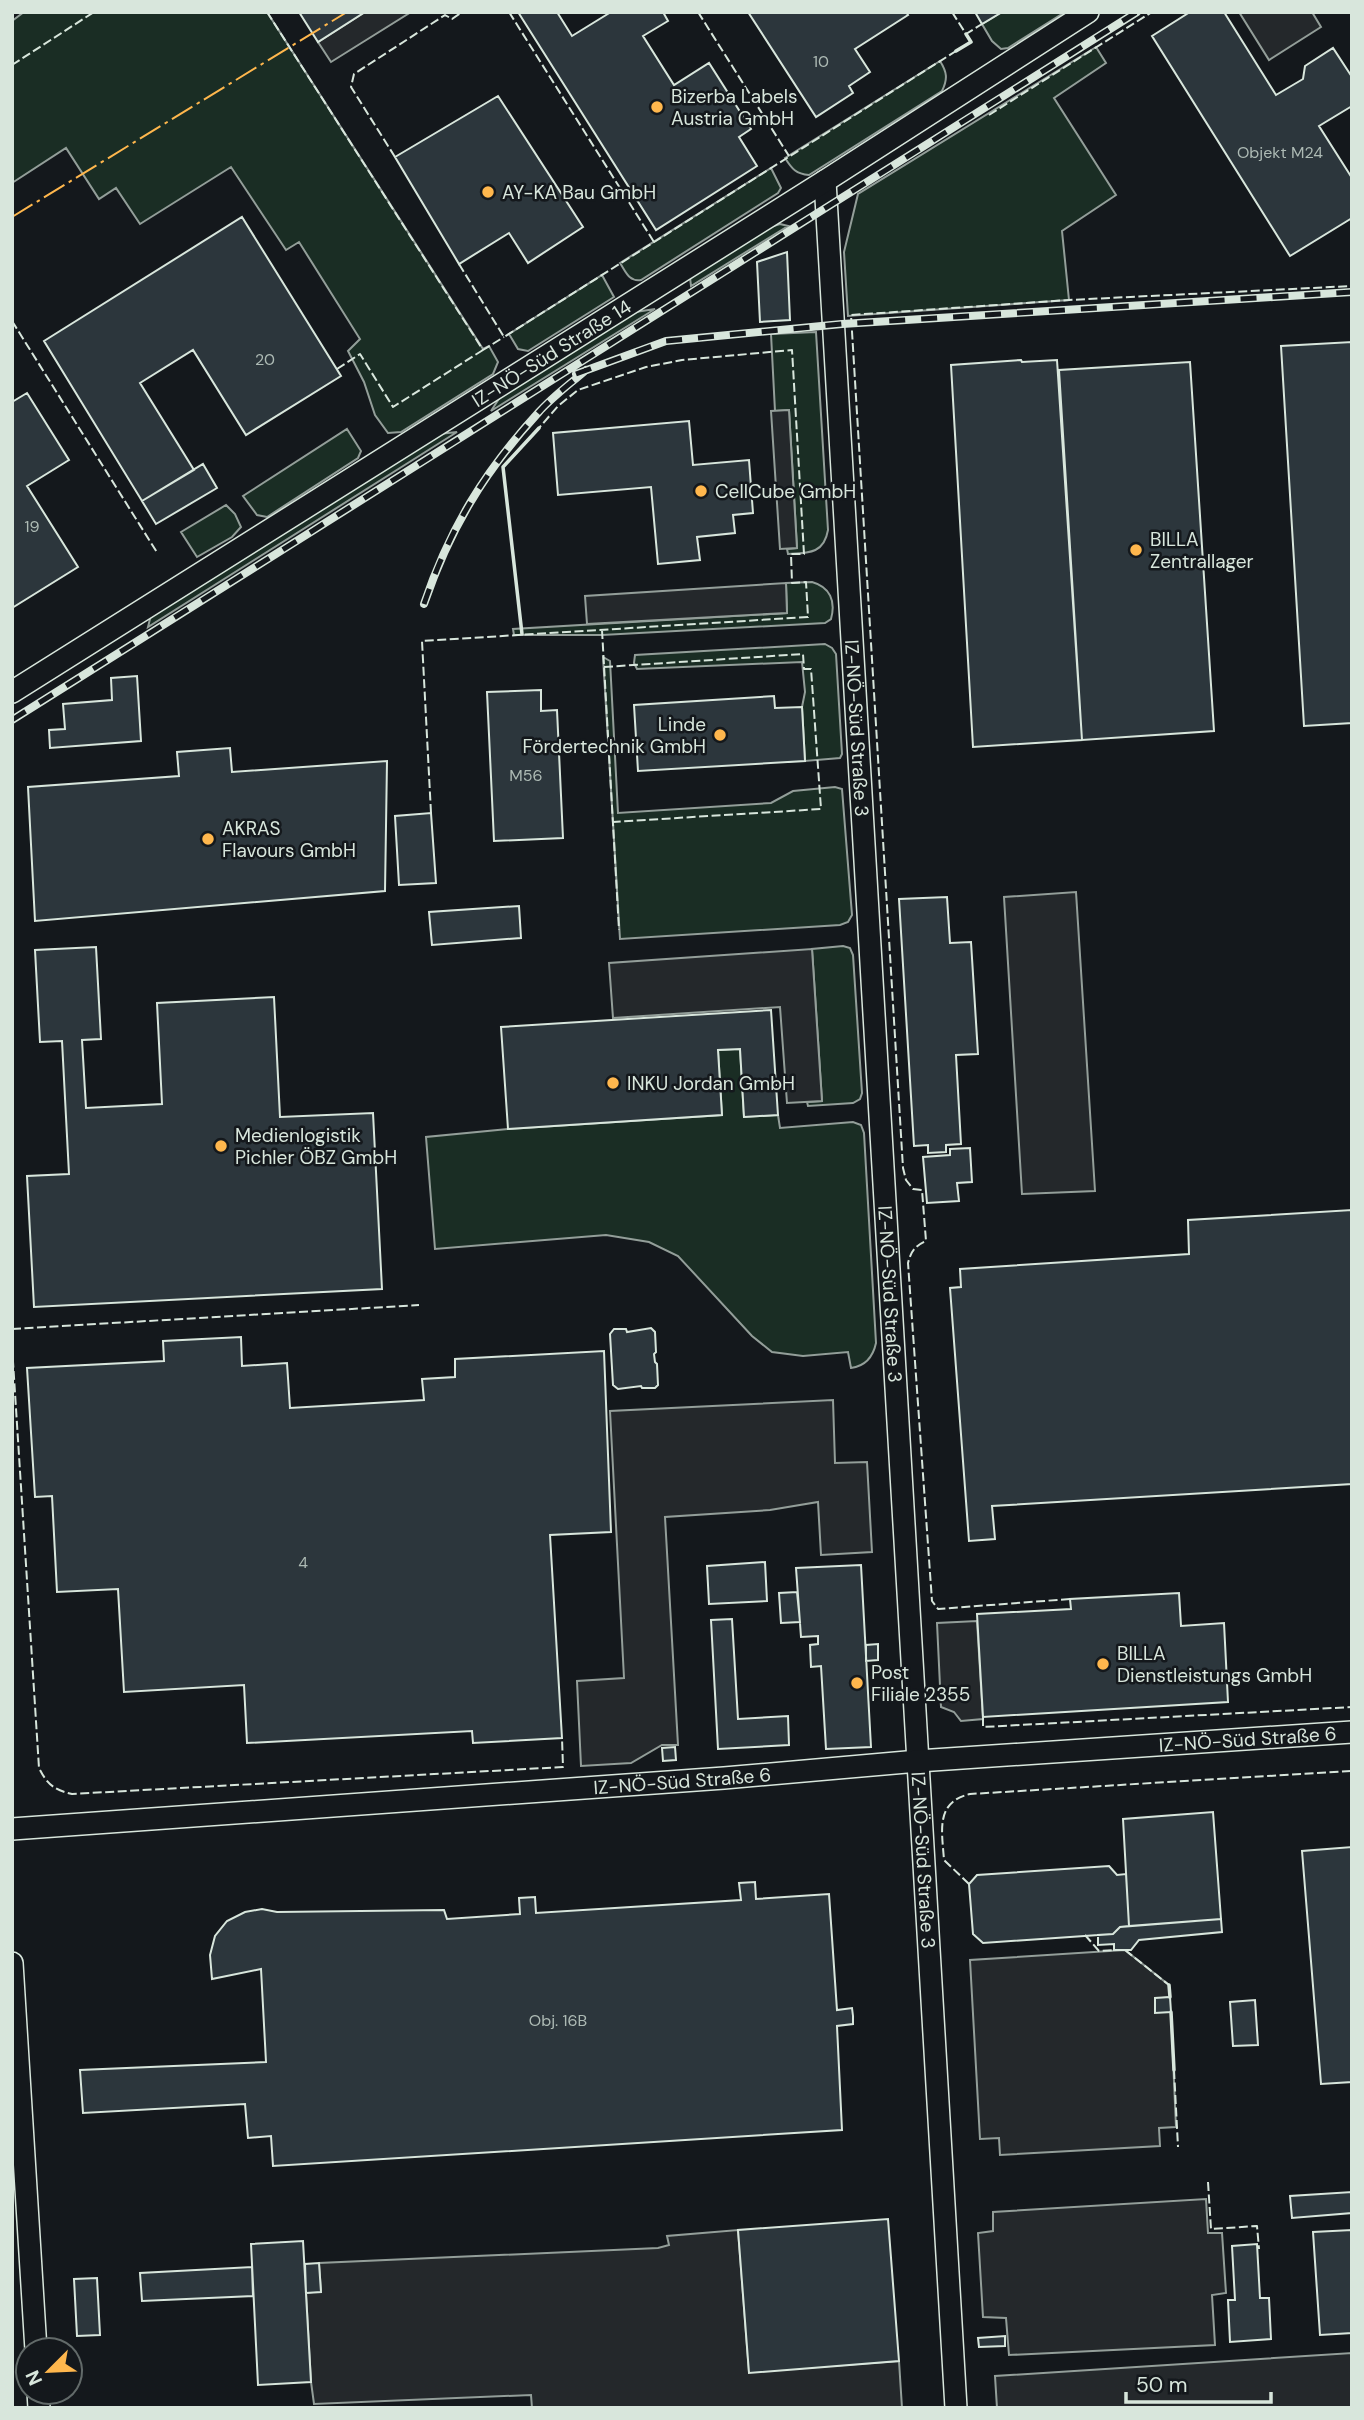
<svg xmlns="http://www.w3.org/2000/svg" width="1364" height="2420" viewBox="0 0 1364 2420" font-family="'DM Sans',sans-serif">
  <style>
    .green { fill: #1a2d24; stroke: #939e99; stroke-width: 2 }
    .parking { fill: #24282b; stroke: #939e99; stroke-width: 2 }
    .building { fill: #2c363c; stroke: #d8e6dc; stroke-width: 2 }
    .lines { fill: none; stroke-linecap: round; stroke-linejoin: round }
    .minor-casing { stroke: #d8e6dc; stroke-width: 24 }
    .minor { stroke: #14181c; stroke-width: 21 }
    .rail-casing { stroke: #d8e6dc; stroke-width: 8 }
    .rail { stroke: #14181c; stroke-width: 5; stroke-dasharray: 16; stroke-linecap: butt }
    .fence { stroke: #d8e6dc; stroke-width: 2; stroke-dasharray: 9 3.5; stroke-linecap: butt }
    .wall { stroke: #d8e6dc; stroke-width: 3.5 }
    .power { stroke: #ffb74d; stroke-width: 2; stroke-dasharray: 24 5 3.5 5; stroke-linecap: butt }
    .poi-dot { fill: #ffb74d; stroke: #14181c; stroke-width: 2.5 }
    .labels { text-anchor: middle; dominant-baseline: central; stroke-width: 5; stroke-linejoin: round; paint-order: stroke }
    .number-label { font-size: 16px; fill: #adbab4 }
    .poi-label { font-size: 19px; fill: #d8e6dc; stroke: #14181c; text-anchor: start }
    .street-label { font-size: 19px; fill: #d8e6dc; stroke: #14181c }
  </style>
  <rect width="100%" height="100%" fill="#14181c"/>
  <!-- green -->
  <path class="green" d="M 24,12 L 267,12 L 483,349 L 489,346 L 498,362 L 493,374 L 401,432 L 388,433 L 375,415 L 364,382 L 348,351 L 360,339 L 299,242 L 286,250 L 231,167 L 140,224 L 116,188 L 99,199 L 66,148 L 12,183 L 12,21 Z
    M 1002,12 L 1065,12 L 1008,48 L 1001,49 L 992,41 L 982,24 Z
    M 1096,47 L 1106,63 L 1054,98 L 1116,195 L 1062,231 L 1069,300 L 848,316 L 844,252 L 858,194 Z
    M 940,61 C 947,72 948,79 942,91 L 809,175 C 796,174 792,169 785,158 Z
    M 771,168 L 781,188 L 778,193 L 641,280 C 629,282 626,272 620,263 Z
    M 780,224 L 788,226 L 691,286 L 690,277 L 764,229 Z
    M 602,275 L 614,297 L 528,351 L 518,349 L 509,334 Z
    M 655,309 L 491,411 L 502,394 L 629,313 Z
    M 816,332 L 828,530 C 824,554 808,553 788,554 L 787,549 L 797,548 L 789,410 L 775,411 L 771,334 Z
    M 347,429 L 361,451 L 358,458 L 267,517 L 257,515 L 243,496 Z
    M 457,432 L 148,627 L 151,615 L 439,434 Z
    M 226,505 L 235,514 L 241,527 L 232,537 L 197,557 L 181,532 Z
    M 812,582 C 830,587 836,601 831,619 L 825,623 L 602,635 L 514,635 L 513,629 L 787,613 L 786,583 Z
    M 825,644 L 832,648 L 836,654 L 842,754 L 840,758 L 805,761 L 802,707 L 805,692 L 802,662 L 637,669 L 634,663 L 635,655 Z
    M 603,657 L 610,661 L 618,813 L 771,803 L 793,791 L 835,787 L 842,789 L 852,915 L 848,922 L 840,925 L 620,939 Z
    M 843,946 L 850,948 L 853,955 L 862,1093 L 860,1099 L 853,1103 L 808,1106 L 807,1102 L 822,1101 L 812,949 Z
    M 740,1049 L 744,1117 L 778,1115 L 780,1128 L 853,1122 L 861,1125 L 864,1133 L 876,1343 C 873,1357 866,1366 851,1368 L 848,1352 L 803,1356 L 772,1352 L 752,1336 L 678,1256 L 649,1242 L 606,1235 L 435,1249 L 426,1137 L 508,1129 L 722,1115 L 718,1050 Z"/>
  <!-- parking -->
  <path class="parking" d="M 365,12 L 411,12 L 331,62 L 318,42 Z
    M 1239,12 L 1312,12 L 1321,27 L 1269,60 Z
    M 789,410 L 797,548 L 780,549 L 771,411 Z
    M 786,583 L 787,613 L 587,624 L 585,596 Z
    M 1076,892 L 1095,1191 L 1022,1194 L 1004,897 Z
    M 812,949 L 822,1101 L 787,1103 L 780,1007 L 613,1018 L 609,963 Z
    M 833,1400 L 835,1463 L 867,1462 L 872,1552 L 821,1555 L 818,1502 L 770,1510 L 665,1517 L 678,1745 L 662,1745 L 631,1763 L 581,1766 L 577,1681 L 624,1678 L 610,1411 Z
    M 977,1621 L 983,1719 L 961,1721 L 954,1712 L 941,1707 L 937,1623 Z
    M 1125,1950 L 1169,1985 L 1170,1997 L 1155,1999 L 1155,2012 L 1171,2012 L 1176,2127 L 1159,2128 L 1160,2146 L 1000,2155 L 999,2138 L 980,2139 L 970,1960 Z
    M 1206,2199 L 1208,2233 L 1222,2233 L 1226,2293 L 1212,2295 L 1215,2345 L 1009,2355 L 1006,2318 L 983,2317 L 978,2233 L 993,2231 L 993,2212 Z
    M 738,2230 L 749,2372 L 899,2361 L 902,2408 L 532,2408 L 531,2395 L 314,2404 L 311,2382 L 306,2293 L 321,2291 L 319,2263 L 658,2248 L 669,2245 L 667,2236 Z
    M 1352,2353 L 1352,2408 L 997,2408 L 995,2376 Z"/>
  <!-- building -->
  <path class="building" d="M 299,12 L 365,12 L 318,42 Z
    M 518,12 L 557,12 L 572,36 L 611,12 L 663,12 L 668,21 L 643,36 L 674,85 L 709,63 L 751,129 L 739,137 L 757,166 L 656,230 Z
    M 748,12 L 906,12 L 908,15 L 855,49 L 870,72 L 849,86 L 853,93 L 816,117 Z
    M 975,12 L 1002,12 L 982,24 Z
    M 1190,12 L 1224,12 L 1276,95 L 1303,79 L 1305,66 L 1333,48 L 1352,77 L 1352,106 L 1319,126 L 1352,178 L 1352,218 L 1290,256 L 1152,36 Z
    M 498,96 L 583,227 L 528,263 L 509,233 L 459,264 L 395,157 Z
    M 242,217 L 341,376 L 246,435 L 193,350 L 140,383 L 194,470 L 142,501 L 44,341 Z
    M 787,252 L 790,320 L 760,322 L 757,262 Z
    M 1352,342 L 1352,723 L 1304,726 L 1281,346 Z
    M 1021,360 L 1022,362 L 1057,360 L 1082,740 L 973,747 L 951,365 Z
    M 1190,362 L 1214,731 L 1082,740 L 1059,370 Z
    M 27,393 L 69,460 L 27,486 L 78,567 L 12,608 L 12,402 Z
    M 689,421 L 693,465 L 749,460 L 753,513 L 733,515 L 735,533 L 697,537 L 700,560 L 658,564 L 651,487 L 558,495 L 553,433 Z
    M 203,464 L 217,488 L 156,524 L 142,501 Z
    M 137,676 L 141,741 L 50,748 L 49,730 L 65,729 L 63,704 L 112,700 L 111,678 Z
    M 541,690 L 541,711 L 557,710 L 563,838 L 494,841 L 487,692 Z
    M 774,696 L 775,708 L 802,707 L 805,761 L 638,771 L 634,705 Z
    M 230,748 L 232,772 L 387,761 L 385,891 L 35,921 L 28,787 L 179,776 L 177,752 Z
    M 431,813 L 436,883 L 399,885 L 395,816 Z
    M 947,897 L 950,943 L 971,942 L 978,1054 L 956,1055 L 961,1144 L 946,1145 L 946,1152 L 928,1153 L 928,1145 L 914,1146 L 899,899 Z
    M 519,906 L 521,938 L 432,945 L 429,912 Z
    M 96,947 L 101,1039 L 82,1040 L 86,1108 L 162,1104 L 157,1003 L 274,997 L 280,1117 L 373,1113 L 382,1289 L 34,1307 L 27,1176 L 69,1174 L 62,1041 L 40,1042 L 35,950 Z
    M 771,1010 L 778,1115 L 744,1117 L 740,1049 L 718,1050 L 722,1115 L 508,1129 L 501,1027 Z
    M 970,1148 L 972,1182 L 957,1183 L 959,1201 L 927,1203 L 923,1157 L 950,1155 L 950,1149 Z
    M 1352,1210 L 1352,1484 L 992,1506 L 995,1539 L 969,1541 L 950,1288 L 961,1287 L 960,1269 L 1189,1254 L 1188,1220 Z
    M 651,1328 L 655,1332 L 656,1352 L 654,1354 L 655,1362 L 657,1364 L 658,1385 L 655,1388 L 642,1388 L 641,1386 L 618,1389 L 613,1385 L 610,1334 L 614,1329 L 626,1329 L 627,1332 Z
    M 241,1337 L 242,1366 L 287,1363 L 290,1408 L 424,1400 L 422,1379 L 455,1377 L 455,1359 L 604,1351 L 611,1532 L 550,1535 L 562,1738 L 473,1743 L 472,1731 L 247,1743 L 244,1685 L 124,1692 L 118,1589 L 57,1592 L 52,1496 L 35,1497 L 27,1368 L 164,1361 L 163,1341 Z
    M 765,1562 L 767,1601 L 709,1604 L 707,1566 Z
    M 861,1565 L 871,1747 L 826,1749 L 821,1666 L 811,1667 L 810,1645 L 818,1644 L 818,1636 L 801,1637 L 796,1568 Z
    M 797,1592 L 800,1622 L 781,1623 L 779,1593 Z
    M 1179,1593 L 1181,1626 L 1224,1623 L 1228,1702 L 983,1717 L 977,1614 L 1071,1609 L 1070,1599 Z
    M 732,1619 L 738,1719 L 788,1716 L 789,1745 L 718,1749 L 711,1620 Z
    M 878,1644 L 878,1660 L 866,1661 L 866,1645 Z
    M 675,1747 L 676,1760 L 663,1761 L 662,1748 Z
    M 1213,1812 L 1221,1919 L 1129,1926 L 1123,1819 Z
    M 1352,1847 L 1352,2082 L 1321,2084 L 1302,1851 Z
    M 1109,1866 L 1117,1875 L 1126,1874 L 1129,1926 L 1120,1927 L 1113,1934 L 983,1943 L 973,1934 L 969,1884 L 977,1875 Z
    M 755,1882 L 756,1899 L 829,1894 L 837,2010 L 852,2008 L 853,2016 L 853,2024 L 837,2026 L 842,2130 L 273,2166 L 271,2136 L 248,2138 L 245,2104 L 83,2113 L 80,2070 L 266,2062 L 261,1969 L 212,1979 L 210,1955 L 215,1936 L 227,1921 L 245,1912 L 262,1909 L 277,1912 L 444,1910 L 447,1919 L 520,1914 L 519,1898 L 535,1897 L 536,1913 L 741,1900 L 739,1883 Z
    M 1221,1919 L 1222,1932 L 1139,1940 L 1131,1950 L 1114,1950 L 1114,1944 L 1098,1945 L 1098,1935 L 1113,1934 L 1120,1927 Z
    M 1170,1997 L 1171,2012 L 1155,2013 L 1155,1998 Z
    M 1255,2000 L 1258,2045 L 1233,2046 L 1230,2002 Z
    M 1352,2192 L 1352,2213 L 1292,2218 L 1290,2196 Z
    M 888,2219 L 899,2361 L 749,2373 L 738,2230 Z
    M 1352,2230 L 1352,2333 L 1320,2335 L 1313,2232 Z
    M 303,2241 L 311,2382 L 258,2385 L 251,2244 Z
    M 1257,2244 L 1260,2298 L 1269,2298 L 1271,2339 L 1230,2342 L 1228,2300 L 1235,2300 L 1232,2246 Z
    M 319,2263 L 321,2292 L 306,2293 L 305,2264 Z
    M 252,2267 L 253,2296 L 142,2301 L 140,2273 Z
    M 97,2278 L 100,2335 L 77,2336 L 74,2279 Z
    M 1005,2336 L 1005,2346 L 979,2347 L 978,2338 Z"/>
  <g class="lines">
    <defs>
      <g id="minor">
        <path id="s1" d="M 825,181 L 956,2408"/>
        <path id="s2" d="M 12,692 L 825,181 L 1088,12"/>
        <path id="s3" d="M 12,1829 L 724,1778 L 918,1761 L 1352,1732"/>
        <path d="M 12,1963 L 36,2350"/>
        <path d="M 38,2392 L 39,2408"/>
      </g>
    </defs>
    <!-- minor casing -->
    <use href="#minor" class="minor-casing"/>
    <!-- minor -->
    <use href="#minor" class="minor"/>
    <defs>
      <path id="rail" d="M 576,374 L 666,341 L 842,324 L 1352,292
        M 424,604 C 450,528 484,472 538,413 C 552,397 570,384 586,370
        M 12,720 L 1137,12"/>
    </defs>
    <!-- rail casing -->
    <use href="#rail" class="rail-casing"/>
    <!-- rail -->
    <use href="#rail" class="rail"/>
    <!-- fence -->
    <path class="fence" d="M 267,12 L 483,350 L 504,337
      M 509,12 L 654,242
      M 698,12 L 789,156
      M 952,12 L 966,34 L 982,24
      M 12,65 L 94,12
      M 989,115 L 1152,12
      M 395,157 L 351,87 L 354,74 L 445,15 L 452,19 L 462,12
      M 459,264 L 504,337 L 956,51
      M 12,321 L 158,554
      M 337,369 L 360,354 L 393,407 L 483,350
      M 602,630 L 619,930
      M 604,667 L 803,654 L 804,669 L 811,669 L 821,809 L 613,822
      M 431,813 L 422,641 L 808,617 L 806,582 L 792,583 L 791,554 L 804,554 L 792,350 L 682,360 L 646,367 L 578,390 L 558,406 L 539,428
      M 12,1329 L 419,1305
      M 12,1346 L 39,1768 C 47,1784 54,1790 72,1794 L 563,1767 L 562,1738
      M 1070,1599 L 938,1609 L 932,1601 L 908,1263 C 911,1251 915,1246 926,1241 L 922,1190 L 913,1189 L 906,1180 L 903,1168 L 851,315 L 1069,300 L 1352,286
      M 983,1717 L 983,1727 L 1352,1707
      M 969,1884 L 944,1860 C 942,1831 935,1802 970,1794 L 1352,1771
      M 1085,1935 L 1099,1951 L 1114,1950
      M 1125,1950 L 1169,1985
      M 1174,2070 L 1178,2147
      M 1208,2182 L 1211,2229 L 1257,2226 L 1259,2249"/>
    <!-- wall -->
    <path class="wall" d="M 956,51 L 971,42 L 966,34
      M 522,634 L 503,467 L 539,428
      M 1169,1985 L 1170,1997
      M 1171,2012 L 1174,2070"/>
    <!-- power -->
    <path class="power" d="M 12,217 L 347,12"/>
  </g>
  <!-- markers -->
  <g class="poi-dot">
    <circle cx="657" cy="107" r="7"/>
    <circle cx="488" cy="192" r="7"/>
    <circle cx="701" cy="491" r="7"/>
    <circle cx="1136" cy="550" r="7"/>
    <circle cx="720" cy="735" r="7"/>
    <circle cx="208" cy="839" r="7"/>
    <circle cx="613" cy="1083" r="7"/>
    <circle cx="221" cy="1146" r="7"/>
    <circle cx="1103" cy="1664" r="7"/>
    <circle cx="857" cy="1683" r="7"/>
  </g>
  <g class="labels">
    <!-- number labels -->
    <g class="number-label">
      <text x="821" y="61">10</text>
      <text x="1280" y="152">Objekt M24</text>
      <text x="265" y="359">20</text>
      <text x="32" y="526">19</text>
      <text x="526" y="775">M56</text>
      <text x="303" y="1562">4</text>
      <text x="558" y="2020">Obj. 16B</text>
    </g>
    <!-- poi labels -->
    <g class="poi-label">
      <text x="671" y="96">Bizerba Labels<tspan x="671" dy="22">Austria GmbH</tspan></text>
      <text x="502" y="192">AY-KA Bau GmbH</text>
      <text x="715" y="491">CellCube GmbH</text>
      <text x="1150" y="539">BILLA<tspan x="1150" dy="22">Zentrallager</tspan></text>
      <text x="706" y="724" text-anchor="end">Linde<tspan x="706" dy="22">Fördertechnik GmbH</tspan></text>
      <text x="222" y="828">AKRAS<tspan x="222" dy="22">Flavours GmbH</tspan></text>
      <text x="627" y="1083">INKU Jordan GmbH</text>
      <text x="235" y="1135">Medienlogistik<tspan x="235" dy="22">Pichler ÖBZ GmbH</tspan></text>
      <text x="1117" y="1653">BILLA<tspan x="1117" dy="22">Dienstleistungs GmbH</tspan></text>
      <text x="871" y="1672">Post<tspan x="871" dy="22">Filiale 2355</tspan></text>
    </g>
    <!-- street labels -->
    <g class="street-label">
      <text stroke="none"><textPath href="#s2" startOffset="637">IZ-NÖ-Süd Straße 14</textPath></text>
      <text stroke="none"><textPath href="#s1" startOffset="548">IZ-NÖ-Süd Straße 3</textPath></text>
      <text stroke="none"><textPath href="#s1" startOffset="1115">IZ-NÖ-Süd Straße 3</textPath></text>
      <text stroke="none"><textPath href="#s3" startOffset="1239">IZ-NÖ-Süd Straße 6</textPath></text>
      <text stroke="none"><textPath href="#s3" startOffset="672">IZ-NÖ-Süd Straße 6</textPath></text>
      <text stroke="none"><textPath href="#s1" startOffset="1682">IZ-NÖ-Süd Straße 3</textPath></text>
    </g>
  </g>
  <!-- border -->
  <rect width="1364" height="2420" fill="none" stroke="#d8e6dc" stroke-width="28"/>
  <!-- north arrow -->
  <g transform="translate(49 2371) rotate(246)"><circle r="33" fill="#14181c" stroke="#626a69" stroke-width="2"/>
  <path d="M0-5L12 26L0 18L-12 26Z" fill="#ffb74d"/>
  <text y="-10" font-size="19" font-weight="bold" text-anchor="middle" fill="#d8e6dc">N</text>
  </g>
  <!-- scale -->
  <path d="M1126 2392v10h145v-10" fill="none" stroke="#d8e6dc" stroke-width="3.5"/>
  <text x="1136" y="2392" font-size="21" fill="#d8e6dc" stroke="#14181c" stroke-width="5" paint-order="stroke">50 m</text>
</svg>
